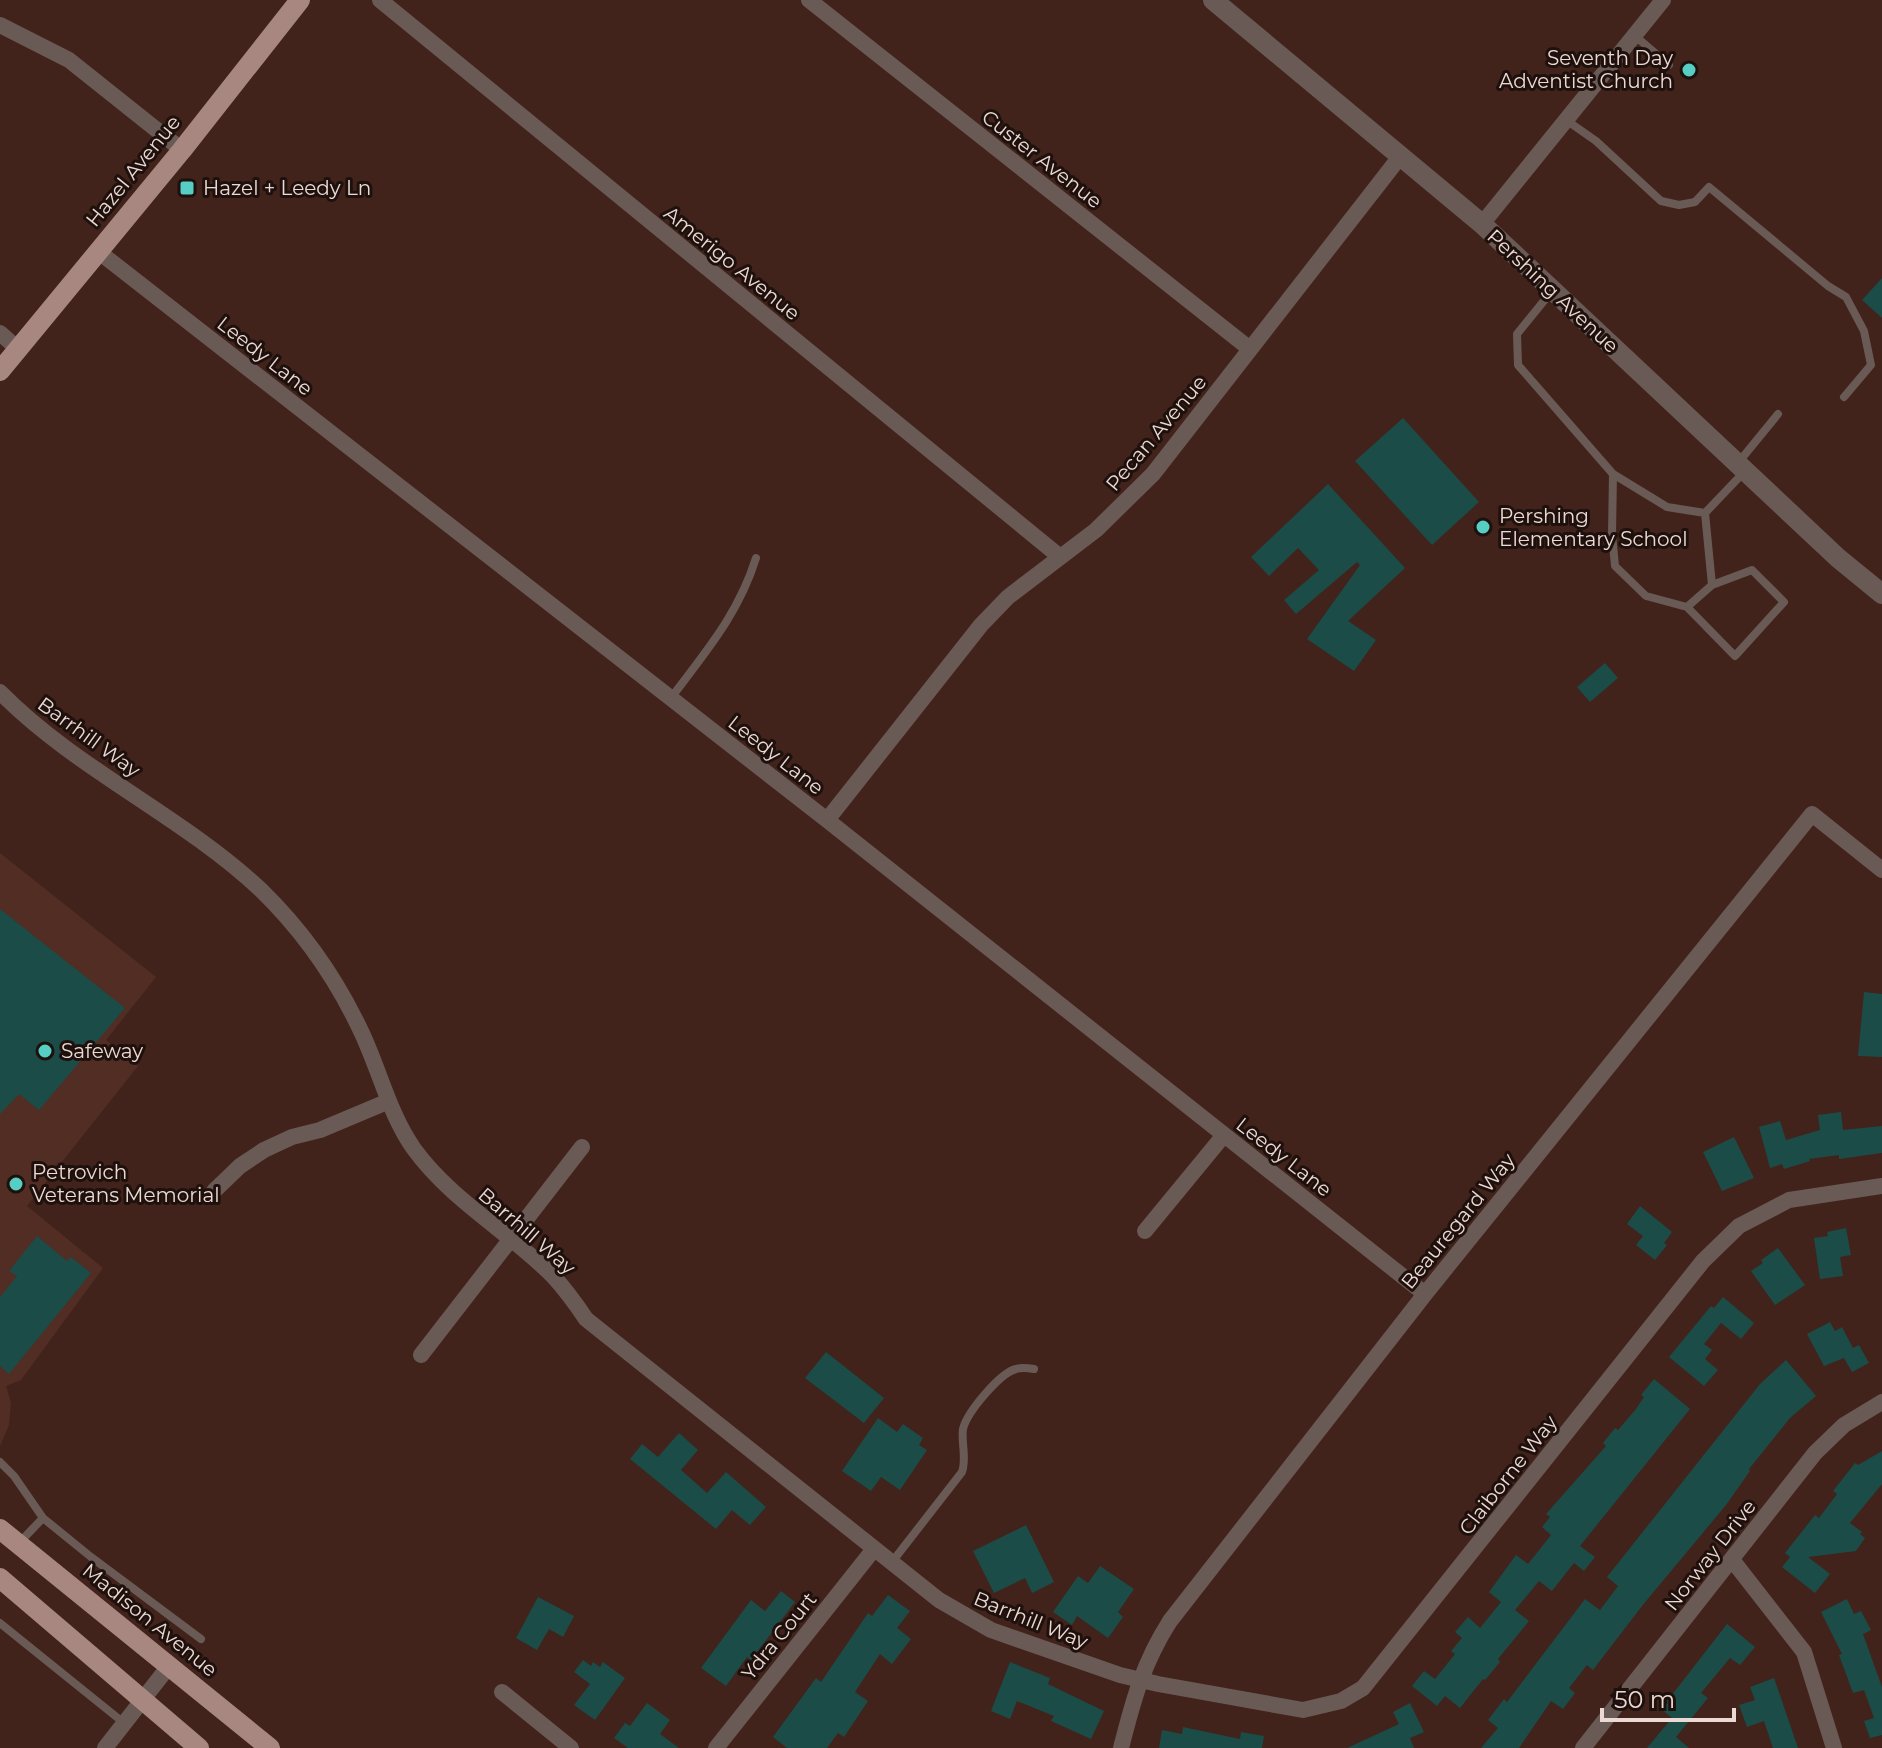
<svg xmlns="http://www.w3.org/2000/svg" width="1882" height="1748" viewBox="0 0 1882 1748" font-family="Montserrat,sans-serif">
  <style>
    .built { fill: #512d24 }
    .building { fill: #1b4c48 }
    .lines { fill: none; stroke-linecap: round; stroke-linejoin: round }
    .service { stroke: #6a5a56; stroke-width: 8 }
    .minor { stroke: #6a5a56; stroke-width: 16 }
    .tertiary { stroke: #6a5a56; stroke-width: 20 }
    .primary { stroke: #a7877f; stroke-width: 20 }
    .poi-dot { fill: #56cec4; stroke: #1e110d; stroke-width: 3 }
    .labels { text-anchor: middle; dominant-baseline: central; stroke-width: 6; stroke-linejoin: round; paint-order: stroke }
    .poi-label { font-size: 20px; fill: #edd9d3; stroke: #1e110d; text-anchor: start }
    .street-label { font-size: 20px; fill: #edd9d3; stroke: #1e110d }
  </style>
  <rect width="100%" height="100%" fill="#41231b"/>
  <!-- built -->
  <path class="built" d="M 0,853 L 156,977 L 106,1040 L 138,1066 L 27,1206 L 103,1268 L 21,1380 L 6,1386 L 11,1403 L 9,1425 L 0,1446 Z"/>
  <!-- building -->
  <path class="building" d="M 1882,278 L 1882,318 L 1862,300 Z
    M 1403,418 L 1479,502 L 1432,545 L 1355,461 Z
    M 1328,484 L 1405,568 L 1348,621 L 1376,640 L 1354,671 L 1307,639 L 1360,565 L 1357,562 L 1296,614 L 1284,600 L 1319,570 L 1298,548 L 1269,576 L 1251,557 Z
    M 1605,663 L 1618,678 L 1590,702 L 1577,687 Z
    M 0,909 L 125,1008 L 39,1110 L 19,1094 L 0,1114 Z
    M 1864,992 L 1882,994 L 1882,1057 L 1858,1056 Z
    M 1841,1112 L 1843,1130 L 1882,1126 L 1882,1153 L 1839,1159 L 1839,1155 L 1809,1159 L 1810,1161 L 1784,1169 L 1782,1164 L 1770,1168 L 1759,1127 L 1780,1121 L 1786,1140 L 1820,1130 L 1818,1115 Z
    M 1734,1137 L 1754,1178 L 1722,1191 L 1703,1152 Z
    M 1640,1206 L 1672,1232 L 1664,1243 L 1667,1245 L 1655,1260 L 1636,1245 L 1643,1236 L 1627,1224 Z
    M 1846,1228 L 1851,1255 L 1840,1257 L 1843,1276 L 1820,1279 L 1814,1238 L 1828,1236 L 1827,1232 Z
    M 37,1236 L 67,1261 L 71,1257 L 91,1273 L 9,1374 L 0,1366 L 0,1297 L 17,1276 L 9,1271 Z
    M 1778,1248 L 1805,1285 L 1775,1305 L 1751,1271 L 1763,1263 L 1761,1260 Z
    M 1723,1297 L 1754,1323 L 1741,1339 L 1721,1323 L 1704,1344 L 1712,1350 L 1705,1359 L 1718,1370 L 1704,1386 L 1669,1357 L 1711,1306 L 1714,1308 Z
    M 1830,1322 L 1835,1331 L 1842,1327 L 1853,1348 L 1859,1345 L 1869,1363 L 1852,1372 L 1844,1358 L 1824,1366 L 1807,1334 Z
    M 826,1352 L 884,1398 L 864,1423 L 805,1378 Z
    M 1786,1360 L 1816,1396 L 1790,1418 L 1749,1469 L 1750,1471 L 1726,1505 L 1642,1606 L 1593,1670 L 1587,1665 L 1569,1688 L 1575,1693 L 1563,1709 L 1551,1701 L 1519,1748 L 1481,1748 L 1498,1728 L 1488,1720 L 1504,1699 L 1507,1702 L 1585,1599 L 1600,1610 L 1618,1586 L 1607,1577 L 1760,1384 Z
    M 1654,1379 L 1690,1409 L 1580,1546 L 1595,1557 L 1584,1571 L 1574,1563 L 1552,1591 L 1539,1581 L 1515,1610 L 1529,1621 L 1498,1659 L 1500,1662 L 1485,1680 L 1483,1679 L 1460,1708 L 1445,1696 L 1437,1706 L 1412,1686 L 1424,1671 L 1435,1679 L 1455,1654 L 1451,1651 L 1462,1638 L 1455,1632 L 1468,1617 L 1480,1628 L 1501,1602 L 1489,1592 L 1516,1555 L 1528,1564 L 1551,1535 L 1542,1527 L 1550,1517 L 1546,1514 L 1606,1446 L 1603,1443 L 1615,1428 L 1618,1430 L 1636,1409 L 1644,1397 L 1641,1395 Z
    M 878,1418 L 897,1432 L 903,1424 L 923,1438 L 919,1445 L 927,1450 L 900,1490 L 881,1477 L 871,1491 L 842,1471 Z
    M 679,1433 L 698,1450 L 681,1470 L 707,1493 L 726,1472 L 766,1507 L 750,1525 L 732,1510 L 716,1529 L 630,1459 L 642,1444 L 658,1457 Z
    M 1882,1451 L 1882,1484 L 1850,1523 L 1862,1532 L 1860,1534 L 1865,1538 L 1856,1551 L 1808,1557 L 1830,1574 L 1815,1593 L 1782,1567 L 1790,1557 L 1785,1553 L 1815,1515 L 1819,1518 L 1837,1494 L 1833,1491 L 1855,1463 L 1858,1465 Z
    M 1026,1525 L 1054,1582 L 1032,1593 L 1025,1578 L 994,1593 L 973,1551 Z
    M 1100,1566 L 1134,1589 L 1118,1612 L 1123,1617 L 1108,1638 L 1077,1616 L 1072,1625 L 1053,1612 L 1078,1576 L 1088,1583 Z
    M 781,1591 L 795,1602 L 751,1660 L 747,1657 L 726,1686 L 701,1668 L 751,1600 L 765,1611 Z
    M 888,1595 L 910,1611 L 897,1628 L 911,1639 L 892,1664 L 880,1654 L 855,1692 L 868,1701 L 844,1737 L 838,1733 L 827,1748 L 787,1748 L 773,1737 L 816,1678 L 821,1682 L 868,1613 L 872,1616 Z
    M 538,1597 L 574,1616 L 563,1637 L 549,1629 L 537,1650 L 516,1638 Z
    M 1847,1599 L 1854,1614 L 1861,1611 L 1871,1630 L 1863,1634 L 1882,1687 L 1882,1735 L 1870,1738 L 1864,1721 L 1874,1718 L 1864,1690 L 1853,1693 L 1839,1655 L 1842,1654 L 1821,1612 Z
    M 1727,1624 L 1755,1647 L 1740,1665 L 1730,1658 L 1701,1693 L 1708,1698 L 1676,1737 L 1689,1748 L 1647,1748 L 1672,1718 L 1661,1709 Z
    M 583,1660 L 591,1666 L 593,1662 L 600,1667 L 603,1662 L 625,1678 L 595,1720 L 574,1705 L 590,1684 L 574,1672 Z
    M 1010,1662 L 1050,1678 L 1048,1684 L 1104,1711 L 1091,1739 L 1051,1721 L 1054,1716 L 1017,1701 L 1010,1719 L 991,1711 Z
    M 1774,1678 L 1783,1704 L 1798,1748 L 1773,1748 L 1764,1721 L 1747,1727 L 1739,1705 L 1755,1700 L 1750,1687 Z
    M 647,1703 L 670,1720 L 660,1734 L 679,1748 L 628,1748 L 614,1738 L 625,1723 L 630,1726 Z
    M 1410,1703 L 1424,1732 L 1410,1738 L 1414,1748 L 1347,1748 L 1399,1724 L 1393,1712 Z
    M 1183,1727 L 1240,1739 L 1241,1732 L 1264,1736 L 1262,1748 L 1159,1748 L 1162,1730 L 1182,1734 Z"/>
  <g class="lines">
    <!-- service -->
    <path class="service" d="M 1634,35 L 1669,65
      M 1566,120 L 1596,141 L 1661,201 L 1679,205 L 1695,202 L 1709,187 L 1828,286 L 1846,297 L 1864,331 L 1871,365 L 1844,397
      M 1552,291 L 1517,334 L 1518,365 L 1613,474 L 1667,507 L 1705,513 L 1745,471
      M 1738,463 L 1778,414
      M 1613,474 L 1612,534 L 1615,566 L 1646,596 L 1687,607 L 1712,585 L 1705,513
      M 1687,607 L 1735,656 L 1784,602 L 1752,570 L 1712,585
      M 671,698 C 706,651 738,615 756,558
      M 0,1462 L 14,1476 L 43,1518 L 91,1557 L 201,1639
      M 19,1543 L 43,1518
      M 892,1562 L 962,1472 C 967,1458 961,1443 963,1429 C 967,1412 1000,1373 1016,1369 C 1022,1367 1028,1368 1034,1369
      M 0,1623 L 124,1723"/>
    <!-- minor -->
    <path class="minor" d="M 380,0 L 1059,556
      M 809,0 L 1250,349
      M 0,25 L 69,60 L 182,150
      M 1482,224 L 1663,0
      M 99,252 L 827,820 L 1425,1294
      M 0,333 L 18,349
      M 0,692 C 77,770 181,815 261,890 C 301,929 335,977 359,1027 C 379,1067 388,1112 414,1149 C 452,1201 508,1231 553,1276 C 565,1289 576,1304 586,1319 L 939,1600 L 991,1630 L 1120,1675 L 1158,1684 L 1303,1710 L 1341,1701 L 1363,1688 L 1703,1261 L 1739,1226 L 1789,1200 L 1882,1186
      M 827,820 L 981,625 L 1008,597 L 1096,530 L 1153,474 L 1399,158
      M 214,1191 L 240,1166 L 264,1150 L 292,1137 L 320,1130 L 389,1101
      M 1145,1231 L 1224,1135
      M 421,1355 L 582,1147
      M 1733,1561 L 1804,1652 L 1834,1748
      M 502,1692 L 571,1748
      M 105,1748 L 169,1666
      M 716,1748 L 874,1549
      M 1121,1748 C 1133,1701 1143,1663 1170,1621 L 1425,1294 L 1812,814 L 1882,870
      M 1583,1748 L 1815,1453 L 1844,1425 L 1882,1402"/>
    <!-- tertiary -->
    <path class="tertiary" d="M 1213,0 L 1482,224 L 1838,558 L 1882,594"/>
    <!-- primary -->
    <path class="primary" d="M 0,371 L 182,150 L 300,0
      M 0,1529 L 270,1748
      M 0,1578 L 199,1748"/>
  </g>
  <!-- markers -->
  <g class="poi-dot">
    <circle cx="1689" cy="70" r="8"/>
    <rect x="179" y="180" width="16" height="16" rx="4"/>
    <circle cx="1483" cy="527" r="8"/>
    <circle cx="45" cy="1051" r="8"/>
    <circle cx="16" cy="1184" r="8"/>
  </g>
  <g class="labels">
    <!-- poi labels -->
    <g class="poi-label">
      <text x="1673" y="58" text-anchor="end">Seventh Day<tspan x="1673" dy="23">Adventist Church</tspan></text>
      <text x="203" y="188">Hazel + Leedy Ln</text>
      <text x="1499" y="516">Pershing<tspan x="1499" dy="23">Elementary School</tspan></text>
      <text x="61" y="1051">Safeway</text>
      <text x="32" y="1172">Petrovich<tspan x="32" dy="23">Veterans Memorial</tspan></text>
    </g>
    <!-- street labels -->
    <g class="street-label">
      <text transform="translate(1042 159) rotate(38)">Custer Avenue</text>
      <text transform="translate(133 171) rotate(-51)">Hazel Avenue</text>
      <text transform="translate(732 263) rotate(39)">Amerigo Avenue</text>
      <text transform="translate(1553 291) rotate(43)">Pershing Avenue</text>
      <text transform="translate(265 356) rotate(38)">Leedy Lane</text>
      <text transform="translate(1156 433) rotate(-50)">Pecan Avenue</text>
      <text transform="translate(89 737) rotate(36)">Barrhill Way</text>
      <text transform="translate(776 755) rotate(38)">Leedy Lane</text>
      <text transform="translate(1284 1157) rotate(38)">Leedy Lane</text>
      <text transform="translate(1458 1221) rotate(-51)">Beauregard Way</text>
      <text transform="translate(527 1231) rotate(41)">Barrhill Way</text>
      <text transform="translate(1508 1475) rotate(-52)">Claiborne Way</text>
      <text transform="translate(1710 1555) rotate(-52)">Norway Drive</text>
      <text transform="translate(150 1620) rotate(39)">Madison Avenue</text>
      <text transform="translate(1031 1620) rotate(22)">Barrhill Way</text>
      <text transform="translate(779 1636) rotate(-51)">Ydra Court</text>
    </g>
  </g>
  <!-- scale -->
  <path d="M1602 1708v12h132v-12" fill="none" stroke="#edd9d3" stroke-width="4"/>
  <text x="1614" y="1708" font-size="24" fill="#edd9d3" stroke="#1e110d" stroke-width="6" paint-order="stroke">50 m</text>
</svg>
